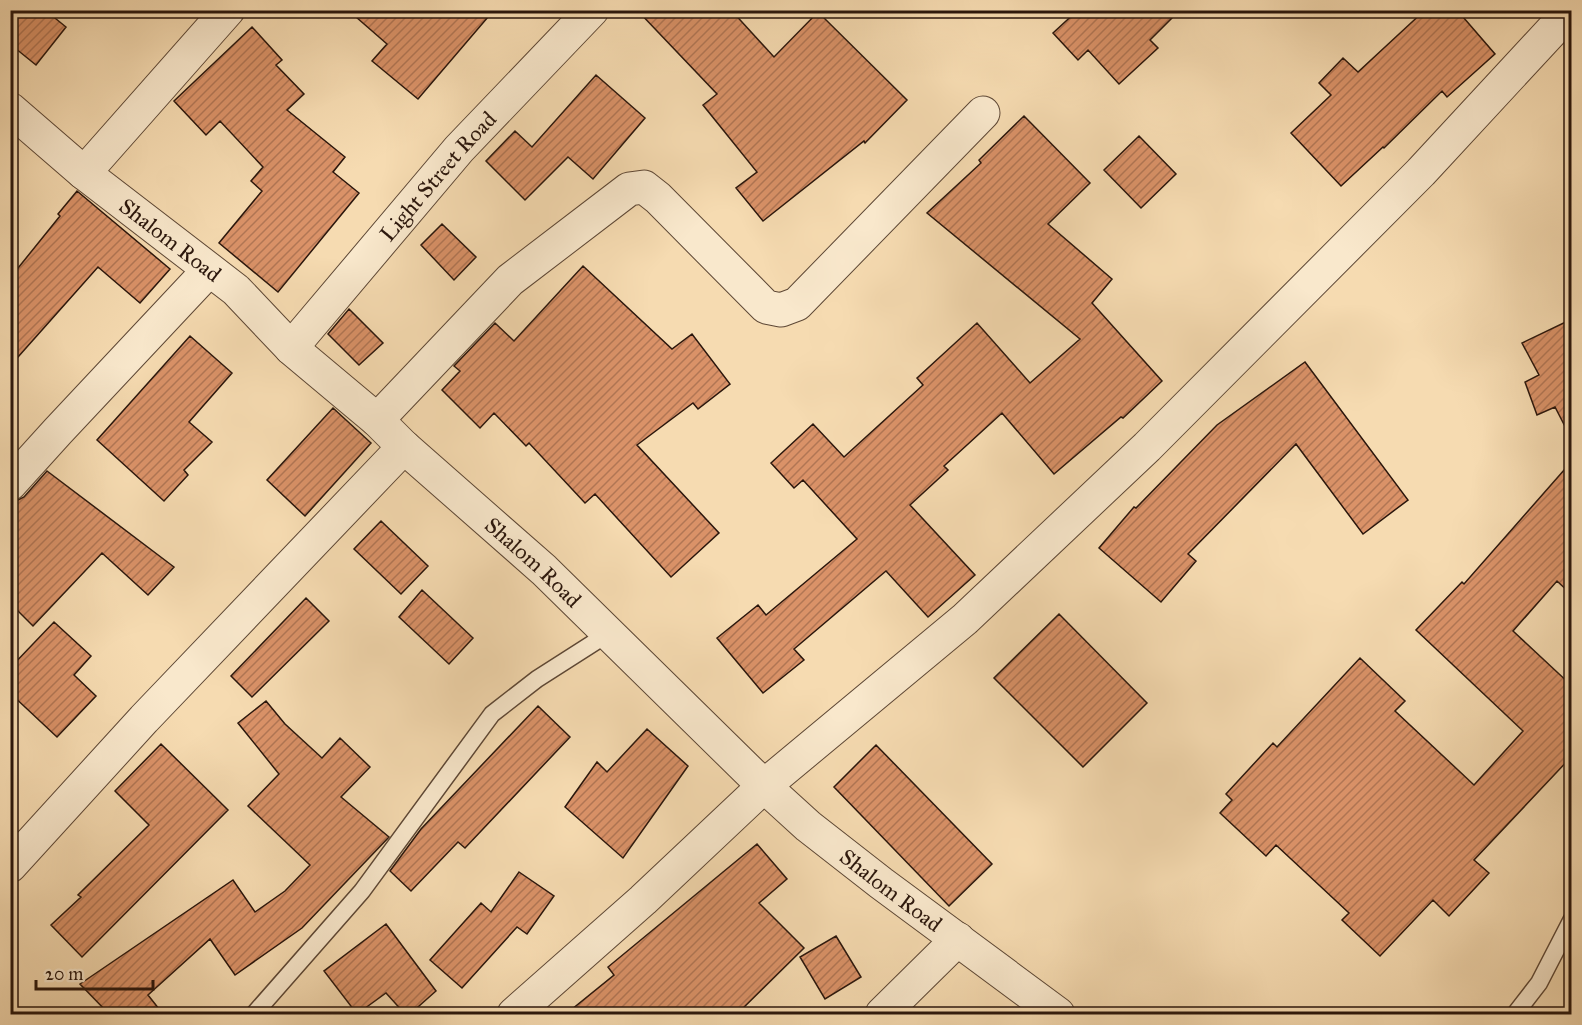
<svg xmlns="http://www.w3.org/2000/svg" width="1582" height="1025" viewBox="0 0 1582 1025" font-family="'IM FELL Great Primer',serif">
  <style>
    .building { fill: url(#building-hatch); stroke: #2a160c; stroke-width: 1.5 }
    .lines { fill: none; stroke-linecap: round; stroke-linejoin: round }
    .service-casing { stroke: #5d4735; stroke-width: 19 }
    .minor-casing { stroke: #5d4735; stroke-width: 35 }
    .service { stroke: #f9e8cc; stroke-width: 16 }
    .minor { stroke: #f9e8cc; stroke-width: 33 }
    .labels { text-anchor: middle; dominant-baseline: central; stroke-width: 6; stroke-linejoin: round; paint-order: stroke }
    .street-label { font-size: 22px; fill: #2a160c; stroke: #f9e8cc }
  </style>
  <defs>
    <pattern id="building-hatch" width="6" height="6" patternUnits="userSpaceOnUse" patternTransform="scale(1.5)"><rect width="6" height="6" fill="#da9268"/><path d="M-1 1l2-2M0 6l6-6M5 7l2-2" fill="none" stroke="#b17654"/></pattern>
  </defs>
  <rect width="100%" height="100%" fill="#f6dbb1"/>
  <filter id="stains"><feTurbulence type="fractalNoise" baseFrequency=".00333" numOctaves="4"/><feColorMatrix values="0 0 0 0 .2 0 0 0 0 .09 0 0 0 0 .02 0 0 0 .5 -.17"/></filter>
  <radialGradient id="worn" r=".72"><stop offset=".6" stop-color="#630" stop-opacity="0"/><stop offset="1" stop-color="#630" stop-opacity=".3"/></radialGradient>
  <!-- building -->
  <path class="building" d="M 10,10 L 45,10 L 66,27 L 36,65 L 10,44 Z
    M 348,10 L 494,10 L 418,99 L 372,61 L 387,44 Z
    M 637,10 L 731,10 L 774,57 L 818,12 L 907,100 L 865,143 L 864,141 L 763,221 L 736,188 L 757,172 L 703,105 L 717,94 Z
    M 1078,10 L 1180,10 L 1150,40 L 1158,48 L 1119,84 L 1088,50 L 1078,60 L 1053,33 Z
    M 1425,10 L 1457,10 L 1495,54 L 1447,97 L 1442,91 L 1384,148 L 1383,147 L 1341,186 L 1291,133 L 1331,95 L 1319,83 L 1343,58 L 1358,72 Z
    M 252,27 L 282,60 L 276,65 L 304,94 L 287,110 L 345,157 L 333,172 L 359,193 L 278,292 L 219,243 L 262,191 L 251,181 L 263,167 L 220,121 L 206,135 L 174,101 Z
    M 596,75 L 645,118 L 593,179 L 568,157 L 525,200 L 486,161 L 515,131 L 532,147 Z
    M 1024,116 L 1090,183 L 1048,224 L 1112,279 L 1092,303 L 1162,381 L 1123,418 L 1121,417 L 1054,474 L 1002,413 L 944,466 L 948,470 L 910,505 L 975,575 L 928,617 L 886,571 L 794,649 L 804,660 L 763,693 L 717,638 L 758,605 L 766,615 L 857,539 L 803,480 L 794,488 L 771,463 L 813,424 L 844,457 L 923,385 L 917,378 L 977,323 L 1030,383 L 1080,339 L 927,213 L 981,163 L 979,160 Z
    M 1139,136 L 1176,174 L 1141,208 L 1104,170 Z
    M 77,191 L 170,269 L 140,303 L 98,267 L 10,366 L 10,278 L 60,216 L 58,214 Z
    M 442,224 L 476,257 L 454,280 L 421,245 Z
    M 583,266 L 672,349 L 692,334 L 730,384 L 698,409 L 693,403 L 637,445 L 719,533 L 671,577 L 595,494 L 585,503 L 529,443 L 526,446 L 494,413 L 480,428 L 442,390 L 460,371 L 454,366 L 495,323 L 514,341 Z
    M 349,309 L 383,343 L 359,365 L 328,334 Z
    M 1572,319 L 1572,440 L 1555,407 L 1537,415 L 1525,382 L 1539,375 L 1522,343 Z
    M 190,336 L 232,373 L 189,422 L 212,442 L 184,470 L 188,475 L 164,501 L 97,440 Z
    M 1305,362 L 1408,500 L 1363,534 L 1296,444 L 1188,554 L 1196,561 L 1161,602 L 1099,548 L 1134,507 L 1136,508 L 1217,425 Z
    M 333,408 L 371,443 L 305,516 L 267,480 Z
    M 1572,461 L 1572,595 L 1557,581 L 1513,631 L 1572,686 L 1572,756 L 1474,860 L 1489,873 L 1449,916 L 1433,900 L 1380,956 L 1342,920 L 1349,913 L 1276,845 L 1266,856 L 1220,813 L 1232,800 L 1226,794 L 1273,743 L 1277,747 L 1360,658 L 1405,701 L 1395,711 L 1474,785 L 1523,731 L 1416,630 L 1462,582 L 1464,584 Z
    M 47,471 L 174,567 L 148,595 L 102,553 L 33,626 L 10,603 L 10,504 L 24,497 Z
    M 381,521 L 428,566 L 401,594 L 354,549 Z
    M 422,590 L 473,638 L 449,664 L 399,617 Z
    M 306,598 L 329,621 L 252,697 L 231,676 Z
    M 1059,614 L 1147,703 L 1083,767 L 994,678 Z
    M 54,622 L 91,656 L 74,675 L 96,696 L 57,737 L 10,693 L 10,668 Z
    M 266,701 L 285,724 L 322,758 L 340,738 L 370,767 L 341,797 L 389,837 L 302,928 L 235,975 L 210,939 L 148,995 L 163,1014 L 109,1014 L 80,984 L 233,880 L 255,912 L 285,891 L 310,865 L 248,806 L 279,774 L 238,723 Z
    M 538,706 L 570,737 L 465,848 L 458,842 L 411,891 L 390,871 L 421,829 Z
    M 647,729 L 688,766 L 623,858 L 565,807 L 597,762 L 607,772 Z
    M 161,744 L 228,810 L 82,957 L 51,925 L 81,897 L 78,895 L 149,825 L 115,791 Z
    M 876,745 L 992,864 L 949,906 L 834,787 Z
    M 757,844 L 787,879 L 759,903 L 804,948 L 737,1014 L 566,1014 L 614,975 L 608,967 Z
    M 519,872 L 554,896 L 527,934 L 517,927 L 462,988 L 430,960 L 481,903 L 491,912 Z
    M 386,924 L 436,991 L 410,1014 L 405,1014 L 386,993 L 357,1014 L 324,971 Z
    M 836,936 L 861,977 L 825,999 L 800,957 Z"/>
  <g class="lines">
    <defs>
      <path id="service" d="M 254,1014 L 362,891 L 492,714 L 537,679 L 609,633
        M 1515,1014 L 1539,983 L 1572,919"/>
      <g id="minor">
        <path id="s1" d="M 10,109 L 84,173 L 236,290 L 291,348 L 377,420 L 404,447 L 544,570 L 764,786 L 808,826 L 881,883 L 1058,1014"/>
        <path d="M 84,173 L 228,10"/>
        <path id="s2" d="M 291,348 L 459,149 L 592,10"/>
        <path d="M 377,420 L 510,280 L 629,189 L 644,187 L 658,198 L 766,307 L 781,310 L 797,304 L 983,113"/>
        <path d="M 10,484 L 58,431 L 209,270"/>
        <path d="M 10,866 L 144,719 L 404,447"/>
        <path d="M 514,1014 L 643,900 L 764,786 L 965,619 L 1147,447 L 1421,172 L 1571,10"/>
        <path d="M 882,1014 L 958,939"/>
      </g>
    </defs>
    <!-- service casing -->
    <use href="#service" class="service-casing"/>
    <!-- minor casing -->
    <use href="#minor" class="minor-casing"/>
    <!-- service -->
    <use href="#service" class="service"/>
    <!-- minor -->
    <use href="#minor" class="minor"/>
  </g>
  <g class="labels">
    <!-- street labels -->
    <g class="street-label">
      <text stroke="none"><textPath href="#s2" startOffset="226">Light Street Road</textPath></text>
      <text stroke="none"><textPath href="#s1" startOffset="207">Shalom Road</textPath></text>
      <text stroke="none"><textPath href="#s1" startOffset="693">Shalom Road</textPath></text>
      <text stroke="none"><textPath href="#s1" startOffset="1179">Shalom Road</textPath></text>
    </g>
  </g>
  <!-- margin -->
  <rect width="1582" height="1025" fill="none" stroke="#f6dbb1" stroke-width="36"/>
  <rect x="12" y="12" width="1558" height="1001" fill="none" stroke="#2a160c" stroke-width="3"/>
  <rect x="18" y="18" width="1546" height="989" fill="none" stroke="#2a160c" stroke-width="1.5"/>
  <!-- scale -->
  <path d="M36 980v9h117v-9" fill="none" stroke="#2a160c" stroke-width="3"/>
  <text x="45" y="980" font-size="18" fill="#2a160c" stroke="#f9e8cc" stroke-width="4.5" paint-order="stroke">20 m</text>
  <rect width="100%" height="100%" filter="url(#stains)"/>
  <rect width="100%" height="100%" fill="url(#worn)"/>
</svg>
